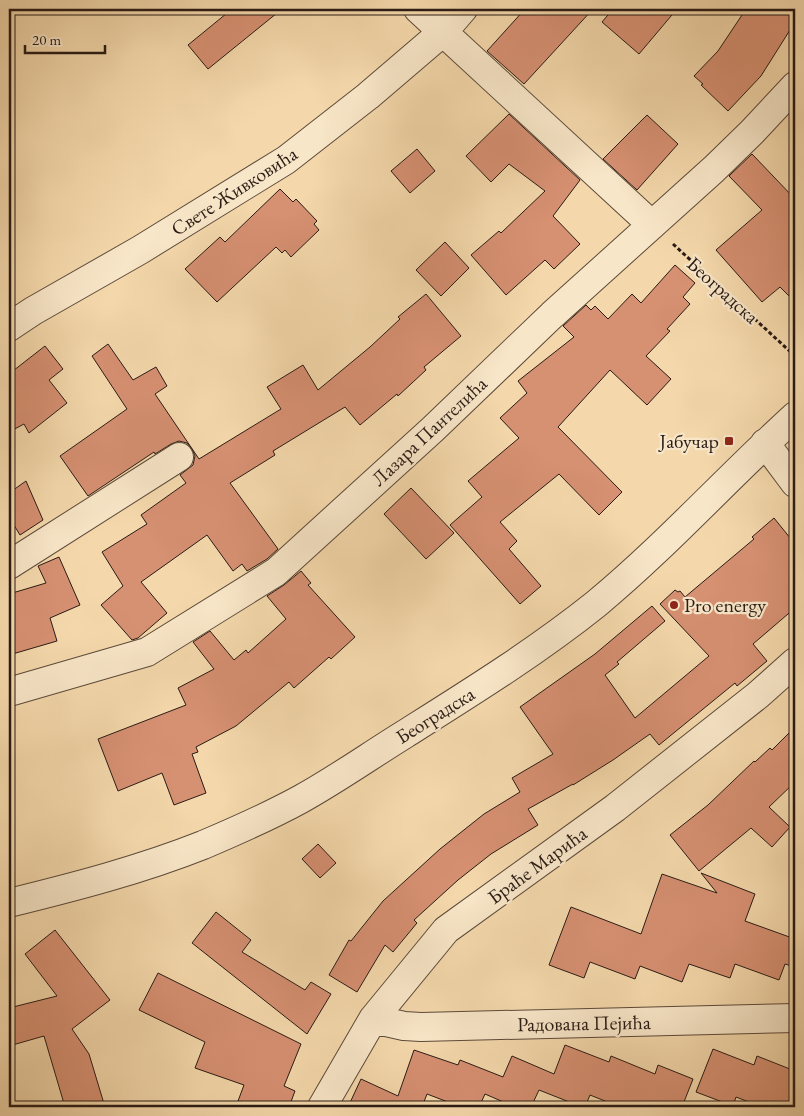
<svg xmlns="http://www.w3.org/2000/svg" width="804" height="1116" viewBox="0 0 804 1116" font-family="'EB Garamond',serif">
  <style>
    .building { fill: #d69072; stroke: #291b15 }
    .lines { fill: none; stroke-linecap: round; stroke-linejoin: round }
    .minor-casing { stroke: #5c4a3a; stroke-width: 30 }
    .path { stroke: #291b15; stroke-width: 3; stroke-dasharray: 4 2.5; stroke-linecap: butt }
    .minor { stroke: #f8e6c8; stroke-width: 28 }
    .poi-dot { fill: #8f2418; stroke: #f8e6c8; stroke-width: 2 }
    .labels { text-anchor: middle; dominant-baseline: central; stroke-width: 4.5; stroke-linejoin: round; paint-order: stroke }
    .street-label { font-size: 20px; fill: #291b15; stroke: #f8e6c8 }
    .poi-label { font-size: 20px; fill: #291b15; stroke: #f8e6c8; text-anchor: end }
  </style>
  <rect width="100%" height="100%" fill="#f4d8ab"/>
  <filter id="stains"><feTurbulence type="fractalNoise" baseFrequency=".004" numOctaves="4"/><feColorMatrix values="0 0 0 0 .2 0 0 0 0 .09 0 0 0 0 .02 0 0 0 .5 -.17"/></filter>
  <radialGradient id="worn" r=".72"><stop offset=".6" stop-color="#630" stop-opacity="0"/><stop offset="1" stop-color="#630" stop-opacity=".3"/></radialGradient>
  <!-- building -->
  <path class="building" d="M 232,9 L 282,9 L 208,69 L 188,45 Z
    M 525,9 L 593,9 L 524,84 L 487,51 Z
    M 613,9 L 677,9 L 639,54 L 602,22 Z
    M 746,9 L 795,9 L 795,22 L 761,76 L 728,111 L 701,85 L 703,84 L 694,76 L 718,51 Z
    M 509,114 L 580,180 L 553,216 L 580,244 L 554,269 L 545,260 L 506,295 L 471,255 L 499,231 L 501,233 L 545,191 L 509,164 L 491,182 L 466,156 Z
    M 647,115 L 678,144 L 637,190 L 603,159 Z
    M 417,149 L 435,171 L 410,193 L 391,171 Z
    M 752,154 L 795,199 L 795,302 L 780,287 L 762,302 L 716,250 L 762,210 L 729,176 Z
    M 280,189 L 293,202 L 296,199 L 317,221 L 314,224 L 319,230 L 291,257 L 285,250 L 282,253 L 276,247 L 217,302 L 185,269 L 220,237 L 225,242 Z
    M 445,242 L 469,268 L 441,296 L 416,270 Z
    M 675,265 L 695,283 L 683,297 L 690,304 L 667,329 L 670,331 L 646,356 L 671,379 L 647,405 L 610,370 L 558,427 L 622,492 L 599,515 L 559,474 L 500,522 L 517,541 L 509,549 L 541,586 L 520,604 L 450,525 L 482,497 L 468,481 L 519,438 L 500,418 L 527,393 L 518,381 L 574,337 L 563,326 L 586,305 L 591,310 L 595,306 L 608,319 L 632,294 L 641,303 Z
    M 426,294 L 461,336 L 424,367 L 426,370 L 398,396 L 397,394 L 360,425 L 345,407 L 273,451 L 275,455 L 230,483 L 278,549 L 267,559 L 247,571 L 242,564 L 233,571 L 207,535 L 141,582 L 167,613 L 138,638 L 132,640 L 101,605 L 123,586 L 102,552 L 147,524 L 141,515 L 186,483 L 180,475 L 193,465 L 195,456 L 192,449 L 187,443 L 179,441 L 171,444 L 155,454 L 154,452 L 88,496 L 60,456 L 127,409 L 92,356 L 108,344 L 133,380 L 156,367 L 167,386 L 155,394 L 199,459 L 281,409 L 267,387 L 303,365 L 318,390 L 370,347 L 400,319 L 398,317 Z
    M 45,346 L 63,369 L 49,380 L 67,403 L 29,433 L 24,424 L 9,432 L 9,374 Z
    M 26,481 L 43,520 L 20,535 L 9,517 L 9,493 Z
    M 411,488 L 454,533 L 426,559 L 384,514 Z
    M 774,518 L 795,544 L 795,608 L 753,644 L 767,661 L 737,686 L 735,683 L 659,745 L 650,734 L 613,760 L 573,785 L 573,784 L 528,809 L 538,825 L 491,854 L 458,880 L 414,920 L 417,923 L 393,952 L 385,945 L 357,992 L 329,975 L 349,940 L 351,941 L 383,901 L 440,849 L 484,814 L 520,792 L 512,778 L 553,754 L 520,707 L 595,654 L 652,606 L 665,621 L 617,662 L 619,664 L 605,675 L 635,718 L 709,656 L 660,604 L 675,590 L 678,592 L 680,591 L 685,597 L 754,539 L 752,537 Z
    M 59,557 L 80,605 L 50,618 L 57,641 L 9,655 L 9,594 L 46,583 L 38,566 Z
    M 301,571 L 311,583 L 308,585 L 355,637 L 331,659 L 329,657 L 294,688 L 289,682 L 236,726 L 196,747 L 198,752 L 192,754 L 206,793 L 174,805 L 162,773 L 118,791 L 98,739 L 186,705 L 178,688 L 214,669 L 193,642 L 210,631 L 234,660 L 246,650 L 248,653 L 286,619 L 267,596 L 284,585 Z
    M 795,727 L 795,782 L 769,807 L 790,827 L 772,847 L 751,828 L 699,871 L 670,835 L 708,805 L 754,761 L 755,762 L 770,748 L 772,750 Z
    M 318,844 L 336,863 L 320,878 L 302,859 Z
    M 701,873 L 755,894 L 745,921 L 795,939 L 795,967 L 785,964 L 779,980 L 735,964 L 730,978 L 689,964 L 682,982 L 640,966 L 635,979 L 590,962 L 584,978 L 549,965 L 571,907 L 641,934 L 662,874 L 717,893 Z
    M 216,912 L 251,940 L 242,952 L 305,990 L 311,982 L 331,994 L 307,1034 L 192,943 Z
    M 55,930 L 110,1000 L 72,1029 L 89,1054 L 105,1107 L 65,1107 L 44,1036 L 9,1046 L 9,1008 L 57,996 L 25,954 Z
    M 158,973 L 301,1044 L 284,1086 L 295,1091 L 289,1107 L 254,1107 L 238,1101 L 244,1085 L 195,1068 L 205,1042 L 139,1010 Z
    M 565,1045 L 609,1062 L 611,1056 L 655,1074 L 658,1065 L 693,1079 L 682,1107 L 620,1107 L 590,1095 L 585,1107 L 582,1107 L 539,1090 L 531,1107 L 515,1107 L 485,1094 L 479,1107 L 461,1107 L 427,1094 L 422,1107 L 423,1107 L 348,1107 L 361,1079 L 398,1096 L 414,1050 L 458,1065 L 460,1060 L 503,1077 L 512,1056 L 554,1074 Z
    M 713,1049 L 754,1065 L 757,1056 L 795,1071 L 795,1107 L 781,1102 L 779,1107 L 762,1107 L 736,1097 L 733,1106 L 696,1092 Z"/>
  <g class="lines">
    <defs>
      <path id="minor" d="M 418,9 L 652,225
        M 9,327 L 33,311 L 140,250 L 286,160 L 368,96 L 444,31 L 463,9
        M 765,443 L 795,483
        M 9,565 L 179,457
        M 9,692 L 147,652 L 276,572 L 433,429 L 552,315 L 714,169 L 752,132 L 795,86
        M 9,903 C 74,887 140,870 203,845 C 236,831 270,816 301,799 C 337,779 371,755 405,734 C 470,693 536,652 596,604 C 666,546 728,477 795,416
        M 373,1019 L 404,1026 L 421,1027 L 795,1018
        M 322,1107 L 373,1019 L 446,930 L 615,808 L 758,695 L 795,662"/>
    </defs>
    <!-- minor casing -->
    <use href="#minor" class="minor-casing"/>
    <!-- path -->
    <path class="path" d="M 673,244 L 795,356"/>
    <!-- minor -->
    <use href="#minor" class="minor"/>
  </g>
  <!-- markers -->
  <g class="poi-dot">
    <rect x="724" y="436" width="10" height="10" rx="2.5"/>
    <circle cx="674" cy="605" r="5"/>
  </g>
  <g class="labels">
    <!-- street labels -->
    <g class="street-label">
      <text transform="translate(234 191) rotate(-33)">Свете Живковића</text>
      <text transform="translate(723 290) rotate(42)">Београдска</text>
      <text transform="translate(429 431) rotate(-43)">Лазара Пантелића</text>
      <text transform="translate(435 715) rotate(-32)">Београдска</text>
      <text transform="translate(537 865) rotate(-36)">Браће Марића</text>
      <text transform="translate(584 1023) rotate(-1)">Радована Пејића</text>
    </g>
    <!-- poi labels -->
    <g class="poi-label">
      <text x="719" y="441">Јабучар</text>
      <text x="684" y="605" text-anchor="start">Pro energy</text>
    </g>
  </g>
  <!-- margin -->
  <rect width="804" height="1116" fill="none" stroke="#f4d8ab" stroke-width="30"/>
  <rect x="10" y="10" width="784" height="1096" fill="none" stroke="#291b15" stroke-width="2.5"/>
  <rect x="15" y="15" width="774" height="1086" fill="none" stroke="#291b15"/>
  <!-- scale -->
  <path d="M25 45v8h80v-8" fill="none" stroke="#291b15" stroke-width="2.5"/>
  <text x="32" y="45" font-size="15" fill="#291b15" stroke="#f8e6c8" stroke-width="4" paint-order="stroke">20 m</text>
  <rect width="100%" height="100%" filter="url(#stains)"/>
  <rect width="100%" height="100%" fill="url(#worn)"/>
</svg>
